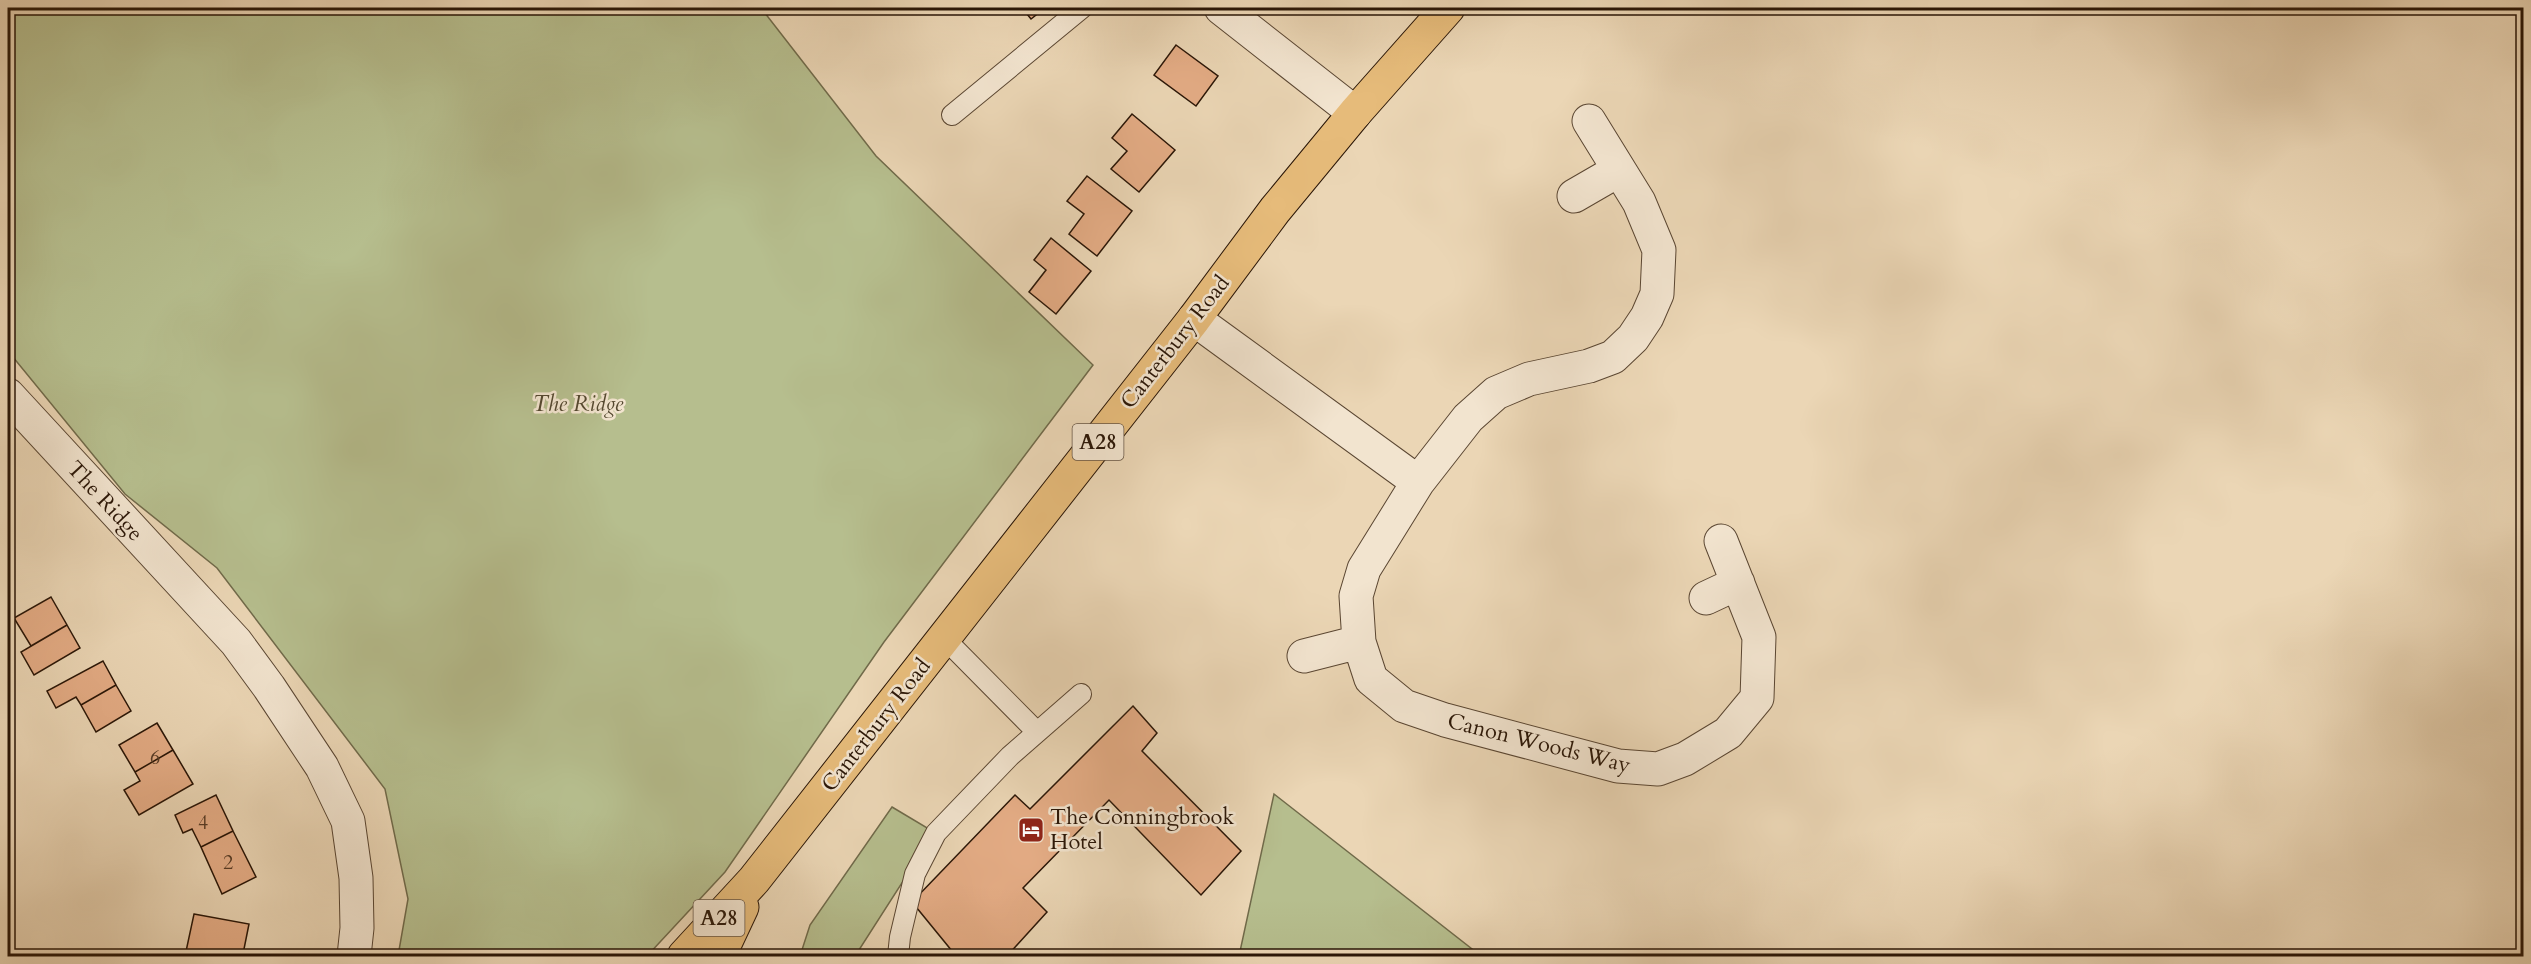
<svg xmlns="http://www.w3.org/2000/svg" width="2531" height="964" viewBox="0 0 2531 964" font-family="Cardo,serif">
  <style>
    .green { fill: #b6be8e; stroke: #706a4a; stroke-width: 1.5 }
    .building { fill: #e4ac85; stroke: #2a1607; stroke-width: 1.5 }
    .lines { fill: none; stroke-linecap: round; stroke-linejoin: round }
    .lane-casing { stroke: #5a4632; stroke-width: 22 }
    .street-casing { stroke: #5a4632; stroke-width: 35 }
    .highway-casing { stroke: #2a1607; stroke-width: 35 }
    .lane { stroke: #f2e4cf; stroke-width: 20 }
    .street { stroke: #f2e4cf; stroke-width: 33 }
    .highway { stroke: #e6bb7a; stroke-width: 33 }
    .labels { text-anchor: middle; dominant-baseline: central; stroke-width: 5; stroke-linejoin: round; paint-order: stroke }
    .number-label { font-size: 20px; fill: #583c26 }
    .shield { fill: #f2e4cf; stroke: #665443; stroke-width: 1.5 }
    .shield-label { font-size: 21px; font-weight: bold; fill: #2a1607 }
    .street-label { font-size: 22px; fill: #2a1607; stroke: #f2e4cf }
    .park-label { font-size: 22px; font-style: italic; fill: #544830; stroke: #f2e4cf }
    .poi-label { font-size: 22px; fill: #2a1607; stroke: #f2e4cf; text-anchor: start }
  </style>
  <rect width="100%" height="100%" fill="#ebd6b5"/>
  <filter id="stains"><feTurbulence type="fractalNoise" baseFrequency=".00333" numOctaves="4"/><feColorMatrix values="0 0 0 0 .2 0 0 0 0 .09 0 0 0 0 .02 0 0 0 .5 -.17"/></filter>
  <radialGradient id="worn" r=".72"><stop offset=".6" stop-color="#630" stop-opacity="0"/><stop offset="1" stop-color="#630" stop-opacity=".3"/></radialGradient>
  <!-- green -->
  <path class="green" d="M 8,8 L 761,8 L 876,156 L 1093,365 L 884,642 L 725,872 L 647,956 L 398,956 L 408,899 L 385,789 L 217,568 L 125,494 L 8,351 Z
    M 1274,794 L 1481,956 L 1239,956 Z
    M 892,807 L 929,829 L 909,872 L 857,953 L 857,956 L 800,956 L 810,925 Z"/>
  <!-- building -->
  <path class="building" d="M 1022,8 L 1045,8 L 1031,19 Z
    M 1176,45 L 1218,76 L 1196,106 L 1154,75 Z
    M 1132,114 L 1175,150 L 1139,192 L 1111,169 L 1127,151 L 1112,138 Z
    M 1087,176 L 1132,211 L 1097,256 L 1069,234 L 1084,214 L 1067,201 Z
    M 1051,238 L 1091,271 L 1056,314 L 1029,292 L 1046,270 L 1034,260 Z
    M 51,597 L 67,625 L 31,646 L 14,618 Z
    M 67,625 L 80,648 L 34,675 L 21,652 Z
    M 103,661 L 116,685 L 81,705 L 76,697 L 56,708 L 47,691 Z
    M 116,685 L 131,711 L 96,732 L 81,705 Z
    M 1133,706 L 1157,733 L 1142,751 L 1241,851 L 1201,895 L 1109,800 L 1023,888 L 1047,912 L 1007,956 L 946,956 L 952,951 L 912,902 L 1015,795 L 1030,809 Z
    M 157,723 L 173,750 L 135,772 L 119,745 Z
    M 173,750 L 193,784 L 139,815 L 124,790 L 140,781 L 135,772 Z
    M 216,795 L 233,831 L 201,847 L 192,829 L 183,833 L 175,815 Z
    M 233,831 L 256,877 L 222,894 L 201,847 Z
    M 194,914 L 249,924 L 243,954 L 231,951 L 230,956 L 185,956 Z"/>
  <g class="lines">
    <defs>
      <path id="lane" d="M 952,115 L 1082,8
        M 944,638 L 1037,732
        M 898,956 L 900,937 L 915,874 L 936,833 L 1010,756 L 1081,694"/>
      <path id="street" d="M 1221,8 L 1355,113
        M 1589,121 L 1639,202 L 1659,250 L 1657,294 L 1647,317 L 1633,338 L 1613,357 L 1589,366 L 1529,379 L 1496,393 L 1468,418 L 1418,482 L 1364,569 L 1356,596 L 1359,642 L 1371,679 L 1404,706 L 1445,720 L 1618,766 L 1658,769 L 1685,759 L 1728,733 L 1757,698 L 1759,637 L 1721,541
        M 1574,196 L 1619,170
        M 1194,319 L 1418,482
        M 8,395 L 236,642 L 269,687 L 322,767 L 348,821 L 356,878 L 357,928 L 354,956
        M 1706,598 L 1738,583
        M 1304,656 L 1359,642"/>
      <path id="highway" d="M 684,956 L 754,880 L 1194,319 L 1275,210 L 1355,113 L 1448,8
        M 719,956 L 742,907"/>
    </defs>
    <!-- lane casing -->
    <use href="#lane" class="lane-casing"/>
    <!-- street casing -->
    <use href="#street" class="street-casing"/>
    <!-- highway casing -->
    <use href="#highway" class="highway-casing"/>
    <!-- lane -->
    <use href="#lane" class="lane"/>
    <!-- street -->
    <use href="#street" class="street"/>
    <!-- highway -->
    <use href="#highway" class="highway"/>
  </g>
  <!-- icons -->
  <defs>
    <symbol id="hotel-square" viewBox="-11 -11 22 22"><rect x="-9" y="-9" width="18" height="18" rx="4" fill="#8f2418" stroke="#f2e4cf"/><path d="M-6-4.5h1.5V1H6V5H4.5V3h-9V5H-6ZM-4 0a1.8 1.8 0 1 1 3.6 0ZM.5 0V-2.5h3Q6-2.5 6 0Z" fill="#fff"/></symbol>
  </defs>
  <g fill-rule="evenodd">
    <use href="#hotel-square" x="1016" y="815" width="30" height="30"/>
  </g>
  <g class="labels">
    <!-- number labels -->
    <g class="number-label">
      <text x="155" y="757">6</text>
      <text x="203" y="822">4</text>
      <text x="228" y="862">2</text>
    </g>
    <!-- shield labels -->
    <g class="shield">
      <rect x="1072.5" y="424" width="51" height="36" rx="4.5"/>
      <rect x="693.5" y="900" width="51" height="36" rx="4.5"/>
    </g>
    <g class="shield-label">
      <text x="1098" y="442">A28</text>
      <text x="719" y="918">A28</text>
    </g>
    <!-- street labels -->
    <g class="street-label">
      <text transform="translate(1175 342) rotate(-52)">Canterbury Road</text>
      <text transform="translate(105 501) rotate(47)">The Ridge</text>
      <text transform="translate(876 725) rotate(-52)">Canterbury Road</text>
      <text transform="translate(1539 743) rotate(14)">Canon Woods Way</text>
    </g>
    <!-- park labels -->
    <g class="park-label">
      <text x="578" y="404">The Ridge</text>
    </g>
    <!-- poi labels -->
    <g class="poi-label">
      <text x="1050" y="817">The Conningbrook<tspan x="1050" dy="25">Hotel</tspan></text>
    </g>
  </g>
  <!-- margin -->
  <rect width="2531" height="964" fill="none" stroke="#ebd6b5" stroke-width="30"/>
  <rect x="9" y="9" width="2513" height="946" fill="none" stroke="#2a1607" stroke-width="3"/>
  <rect x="15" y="15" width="2501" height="934" fill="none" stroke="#2a1607" stroke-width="1.5"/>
  <rect width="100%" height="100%" filter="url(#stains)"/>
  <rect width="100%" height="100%" fill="url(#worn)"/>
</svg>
